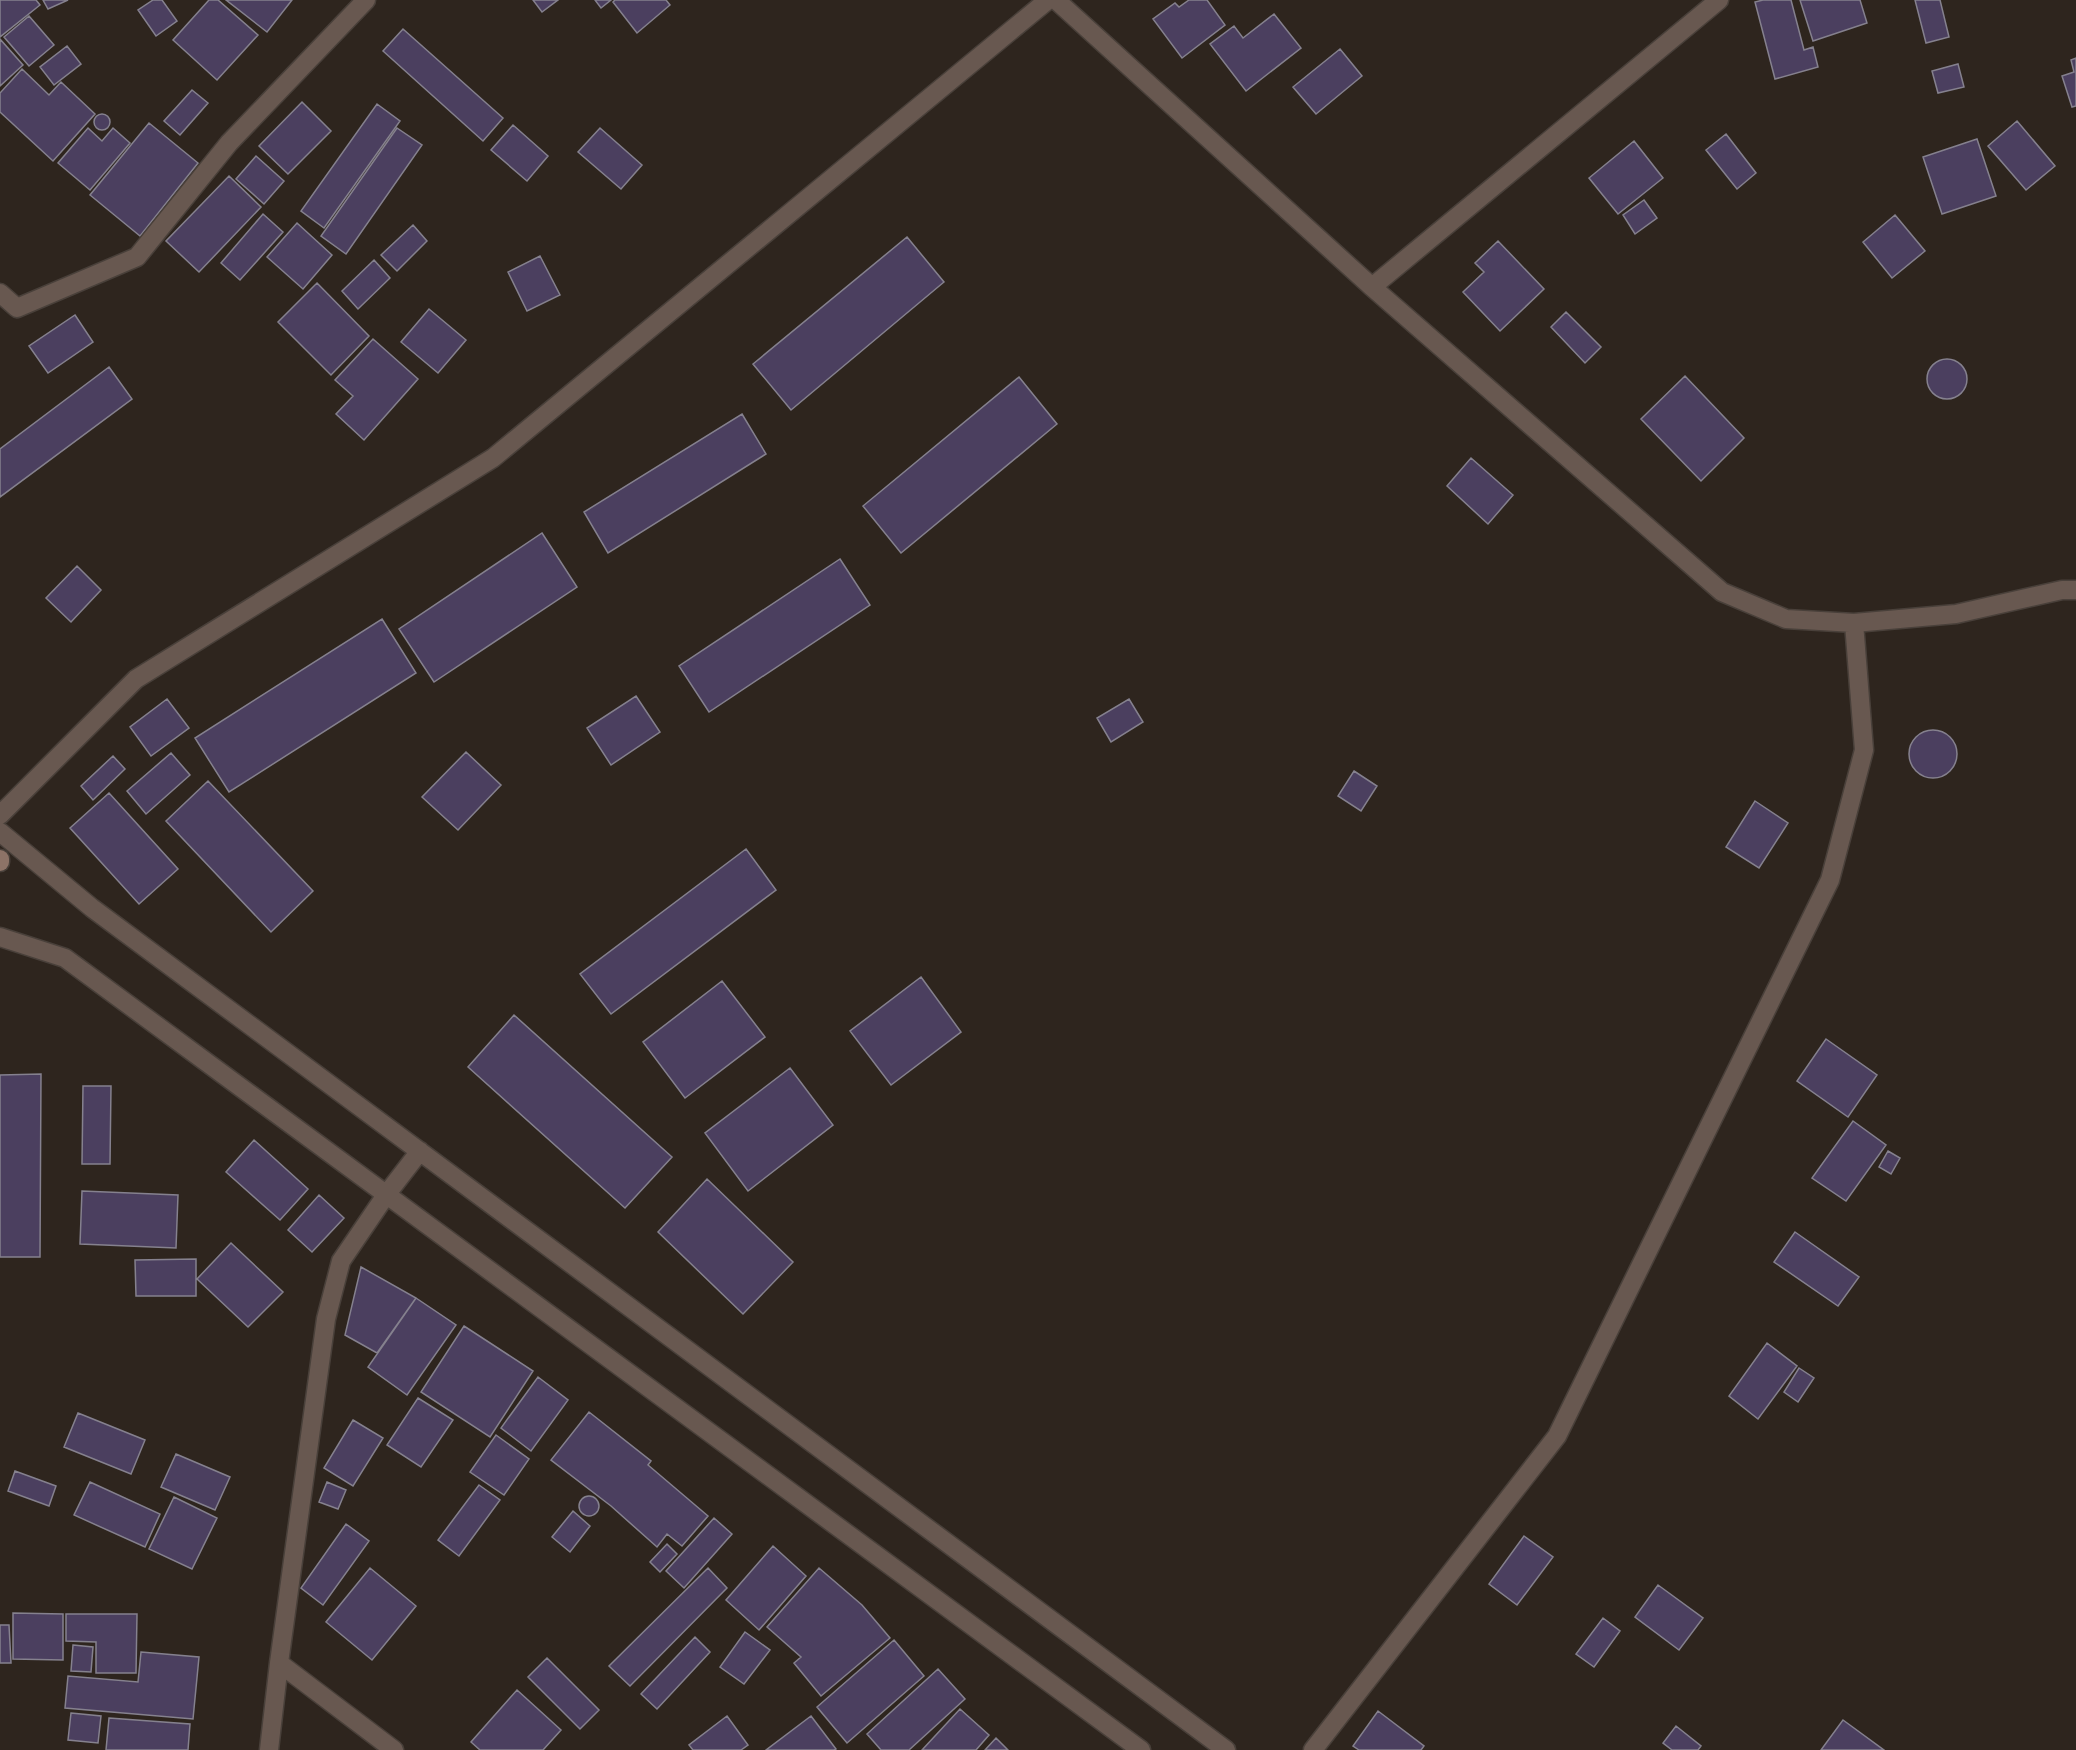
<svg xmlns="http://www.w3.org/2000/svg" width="2076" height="1750" viewBox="0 0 2076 1750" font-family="Literata,serif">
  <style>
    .building { fill: #4b3f5f; stroke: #85818e; stroke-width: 1.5 }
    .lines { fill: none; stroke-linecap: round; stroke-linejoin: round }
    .street-casing { stroke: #49403a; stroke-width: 21 }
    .secondary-casing { stroke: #49403a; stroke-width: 21 }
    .street { stroke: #685850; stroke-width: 18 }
    .secondary { stroke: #8d7367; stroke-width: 18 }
  </style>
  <rect width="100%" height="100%" fill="#2e251e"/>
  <!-- building -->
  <path class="building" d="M 0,0 L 36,0 L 40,5 L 0,37 Z
    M 43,0 L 68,0 L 48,9 Z
    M 153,0 L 162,0 L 177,21 L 156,36 L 138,10 Z
    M 209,0 L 218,0 L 258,35 L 217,80 L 173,40 Z
    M 226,0 L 292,0 L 267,32 Z
    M 533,0 L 558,0 L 542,12 Z
    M 595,0 L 611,0 L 601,8 Z
    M 615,0 L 666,0 L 670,5 L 637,33 L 613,2 Z
    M 1189,0 L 1207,0 L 1225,25 L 1182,58 L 1153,19 L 1175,3 L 1179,7 Z
    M 1763,0 L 1791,0 L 1804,50 L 1813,47 L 1818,67 L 1775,79 L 1755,2 Z
    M 1800,0 L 1860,0 L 1867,23 L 1813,41 Z
    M 1915,0 L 1940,0 L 1949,37 L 1926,43 Z
    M 1274,14 L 1301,48 L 1246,91 L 1210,44 L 1234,26 L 1243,38 Z
    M 29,16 L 54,45 L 29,66 L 4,37 Z
    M 403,29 L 503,118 L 483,141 L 383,51 Z
    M 0,39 L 23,65 L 0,86 Z
    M 67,46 L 81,64 L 54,85 L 40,67 Z
    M 1340,49 L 1362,76 L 1316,114 L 1293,87 Z
    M 2076,58 L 2076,106 L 2072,107 L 2062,76 L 2074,72 L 2071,60 Z
    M 1958,64 L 1964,87 L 1938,93 L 1932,71 Z
    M 22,69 L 49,95 L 61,82 L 95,114 L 53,161 L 0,112 L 0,93 Z
    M 192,90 L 208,103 L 180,135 L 164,121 Z
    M 302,102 L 331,131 L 288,174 L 259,146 Z
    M 377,104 L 400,121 L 324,228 L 301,211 Z
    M94 122a8 8 0 1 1 16 0a8 8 0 1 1-16 0Z
    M 2017,121 L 2055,166 L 2026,190 L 1988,146 Z
    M 149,123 L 198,163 L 140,236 L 90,195 Z
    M 513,125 L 548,156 L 527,181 L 491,150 Z
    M 88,128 L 102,141 L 113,128 L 130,143 L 90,190 L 58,163 Z
    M 397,128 L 422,145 L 346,254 L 321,236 Z
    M 600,128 L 642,165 L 621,189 L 578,152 Z
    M 1726,134 L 1756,173 L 1737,189 L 1706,150 Z
    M 1977,139 L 1996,196 L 1942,214 L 1923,157 Z
    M 1634,141 L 1663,178 L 1618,214 L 1589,178 Z
    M 256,156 L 284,181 L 264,204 L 236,179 Z
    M 229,176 L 261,207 L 199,272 L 166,241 Z
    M 1644,200 L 1657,218 L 1635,234 L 1623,215 Z
    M 263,214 L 283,232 L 240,280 L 221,263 Z
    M 1895,215 L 1925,251 L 1892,278 L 1863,242 Z
    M 297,223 L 332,255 L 303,289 L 267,257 Z
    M 413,225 L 427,241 L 397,271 L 381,255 Z
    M 907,237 L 944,282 L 791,410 L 753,364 Z
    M 1498,241 L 1544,289 L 1500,331 L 1463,292 L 1484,272 L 1475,263 Z
    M 540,256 L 560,295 L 527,311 L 508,272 Z
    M 374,260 L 390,278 L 358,309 L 342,291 Z
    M 317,283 L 369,336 L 331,375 L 278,322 Z
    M 429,309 L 466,340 L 438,373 L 401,342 Z
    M 1566,312 L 1601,347 L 1585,363 L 1551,327 Z
    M 75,315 L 93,342 L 48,373 L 29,346 Z
    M 373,339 L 418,379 L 364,440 L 336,414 L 353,396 L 335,380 Z
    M1927 379a20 20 0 1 1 40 0a20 20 0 1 1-40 0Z
    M 109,367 L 132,399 L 0,497 L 0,449 Z
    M 1685,376 L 1744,438 L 1701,481 L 1641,419 Z
    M 1019,377 L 1057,424 L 901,553 L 863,506 Z
    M 742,414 L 766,454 L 608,553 L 584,512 Z
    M 1471,458 L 1513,495 L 1488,524 L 1447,486 Z
    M 542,533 L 577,587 L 434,682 L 399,629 Z
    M 840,559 L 870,605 L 709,712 L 679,666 Z
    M 77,566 L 101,590 L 71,622 L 46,598 Z
    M 382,619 L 416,673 L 229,792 L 195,738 Z
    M 636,696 L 660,732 L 611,765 L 587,728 Z
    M 167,699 L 189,728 L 151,756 L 130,727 Z
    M 1129,699 L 1143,722 L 1111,742 L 1097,718 Z
    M1909 754a24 24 0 1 1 48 0a24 24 0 1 1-48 0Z
    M 466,752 L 501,785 L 458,830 L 422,797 Z
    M 171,753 L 190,775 L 146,814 L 127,791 Z
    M 113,756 L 125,769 L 93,800 L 81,786 Z
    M 1354,771 L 1377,786 L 1361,811 L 1338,796 Z
    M 208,781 L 313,891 L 271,932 L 166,821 Z
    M 109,793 L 178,869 L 139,904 L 70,828 Z
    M 1755,801 L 1788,823 L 1759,868 L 1726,847 Z
    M 746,849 L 776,890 L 611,1014 L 580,974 Z
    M 921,977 L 961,1032 L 891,1085 L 850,1031 Z
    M 722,981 L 765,1037 L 685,1098 L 643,1042 Z
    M 514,1015 L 672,1157 L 625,1208 L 468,1067 Z
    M 1826,1039 L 1877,1075 L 1848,1117 L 1797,1081 Z
    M 790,1068 L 833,1125 L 748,1191 L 705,1133 Z
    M 41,1074 L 40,1257 L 0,1257 L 0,1075 Z
    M 83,1086 L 111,1086 L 110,1164 L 82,1164 Z
    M 1853,1121 L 1886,1145 L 1846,1201 L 1812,1178 Z
    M 254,1140 L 308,1189 L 280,1220 L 226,1172 Z
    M 1888,1151 L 1900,1158 L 1891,1174 L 1879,1167 Z
    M 707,1179 L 793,1262 L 743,1314 L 658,1232 Z
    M 82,1191 L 178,1195 L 176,1248 L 80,1244 Z
    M 319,1195 L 344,1218 L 312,1252 L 288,1230 Z
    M 1795,1232 L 1859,1277 L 1838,1306 L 1774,1262 Z
    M 231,1243 L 283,1292 L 248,1327 L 197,1279 Z
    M 196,1259 L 196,1296 L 136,1296 L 135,1260 Z
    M 361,1267 L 416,1298 L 377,1353 L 345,1335 Z
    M 416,1298 L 456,1325 L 407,1395 L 368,1367 Z
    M 464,1326 L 533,1371 L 490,1437 L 421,1392 Z
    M 1767,1343 L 1797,1366 L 1758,1419 L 1729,1396 Z
    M 1799,1368 L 1814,1378 L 1798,1402 L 1784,1392 Z
    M 538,1377 L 568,1400 L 531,1451 L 501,1428 Z
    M 418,1398 L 453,1420 L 421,1467 L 387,1445 Z
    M 589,1412 L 651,1461 L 648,1465 L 708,1516 L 682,1546 L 667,1534 L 657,1547 L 611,1506 L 551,1460 Z
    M 78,1413 L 145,1440 L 131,1474 L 64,1447 Z
    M 353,1420 L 383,1438 L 353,1486 L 324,1468 Z
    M 496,1435 L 529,1459 L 504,1495 L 470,1472 Z
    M 176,1454 L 230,1477 L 215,1510 L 161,1487 Z
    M 15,1471 L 56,1486 L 49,1506 L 8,1491 Z
    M 90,1482 L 160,1514 L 145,1547 L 74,1515 Z
    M 327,1482 L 346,1490 L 338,1509 L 319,1502 Z
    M 479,1485 L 500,1500 L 459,1556 L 438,1540 Z
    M579 1506a10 10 0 1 1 20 0a10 10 0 1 1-20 0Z
    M 174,1497 L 217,1518 L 192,1569 L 149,1549 Z
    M 573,1511 L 590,1526 L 570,1552 L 552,1537 Z
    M 714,1518 L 732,1534 L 684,1588 L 666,1571 Z
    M 346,1524 L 369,1541 L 323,1605 L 301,1588 Z
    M 1524,1536 L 1553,1557 L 1517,1605 L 1489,1584 Z
    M 667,1544 L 677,1554 L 660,1572 L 650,1562 Z
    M 773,1546 L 806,1576 L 759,1630 L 726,1600 Z
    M 370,1568 L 416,1606 L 372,1660 L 326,1622 Z
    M 708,1568 L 727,1588 L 630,1686 L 609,1666 Z
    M 819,1568 L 862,1605 L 890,1638 L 821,1696 L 794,1663 L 801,1657 L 767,1627 Z
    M 1658,1585 L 1703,1618 L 1679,1650 L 1635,1617 Z
    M 13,1613 L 63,1614 L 63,1660 L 13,1659 Z
    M 66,1614 L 137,1614 L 136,1673 L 96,1673 L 96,1642 L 66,1641 Z
    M 1603,1618 L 1620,1631 L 1594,1667 L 1576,1654 Z
    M 0,1625 L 9,1625 L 11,1663 L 0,1663 Z
    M 745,1632 L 770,1650 L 744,1684 L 720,1667 Z
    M 695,1637 L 710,1652 L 657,1709 L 641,1694 Z
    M 894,1640 L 924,1676 L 847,1743 L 817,1707 Z
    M 73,1645 L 93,1647 L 91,1672 L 71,1671 Z
    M 141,1652 L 199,1657 L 193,1719 L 65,1708 L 68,1676 L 138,1682 Z
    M 547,1658 L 599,1710 L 580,1729 L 528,1677 Z
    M 938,1669 L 965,1699 L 909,1750 L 881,1750 L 867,1734 Z
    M 517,1690 L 561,1730 L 543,1750 L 480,1750 L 471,1742 Z
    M 960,1709 L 989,1735 L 976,1750 L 922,1750 Z
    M 1378,1711 L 1424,1746 L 1421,1750 L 1359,1750 L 1353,1746 Z
    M 71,1713 L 101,1716 L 98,1743 L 68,1740 Z
    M 727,1716 L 748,1745 L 741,1750 L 693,1750 L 689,1745 Z
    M 811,1716 L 836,1749 L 834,1750 L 766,1750 Z
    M 109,1718 L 190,1724 L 188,1750 L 106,1750 Z
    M 1843,1720 L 1884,1750 L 1821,1750 Z
    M 1676,1726 L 1701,1746 L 1698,1750 L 1672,1750 L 1663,1743 Z
    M 996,1738 L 1008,1750 L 985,1750 Z"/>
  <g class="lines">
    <defs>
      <path id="street" d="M 1056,0 L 1372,287 L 1722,592 L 1786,619 L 1854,623 L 1956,614 L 2062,590 L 2076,590
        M 1372,287 L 1719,0
        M 0,293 L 17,308 L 137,257 L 229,143 L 366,0
        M 0,815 L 136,679 L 493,458 L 1048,0
        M 0,832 L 92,908 L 1226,1750
        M 0,937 L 65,958 L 1141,1750
        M 279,1663 L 394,1750
        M 269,1750 L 279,1663 L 326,1319 L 341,1261 L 386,1195 L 420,1151
        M 1313,1750 L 1557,1436 L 1830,880 L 1864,750 L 1854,623"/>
      <path id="secondary" d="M 0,859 L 0,862"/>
    </defs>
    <!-- street casing -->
    <use href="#street" class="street-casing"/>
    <!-- secondary casing -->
    <use href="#secondary" class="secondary-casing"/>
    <!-- street -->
    <use href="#street" class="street"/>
    <!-- secondary -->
    <use href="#secondary" class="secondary"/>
  </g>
</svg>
